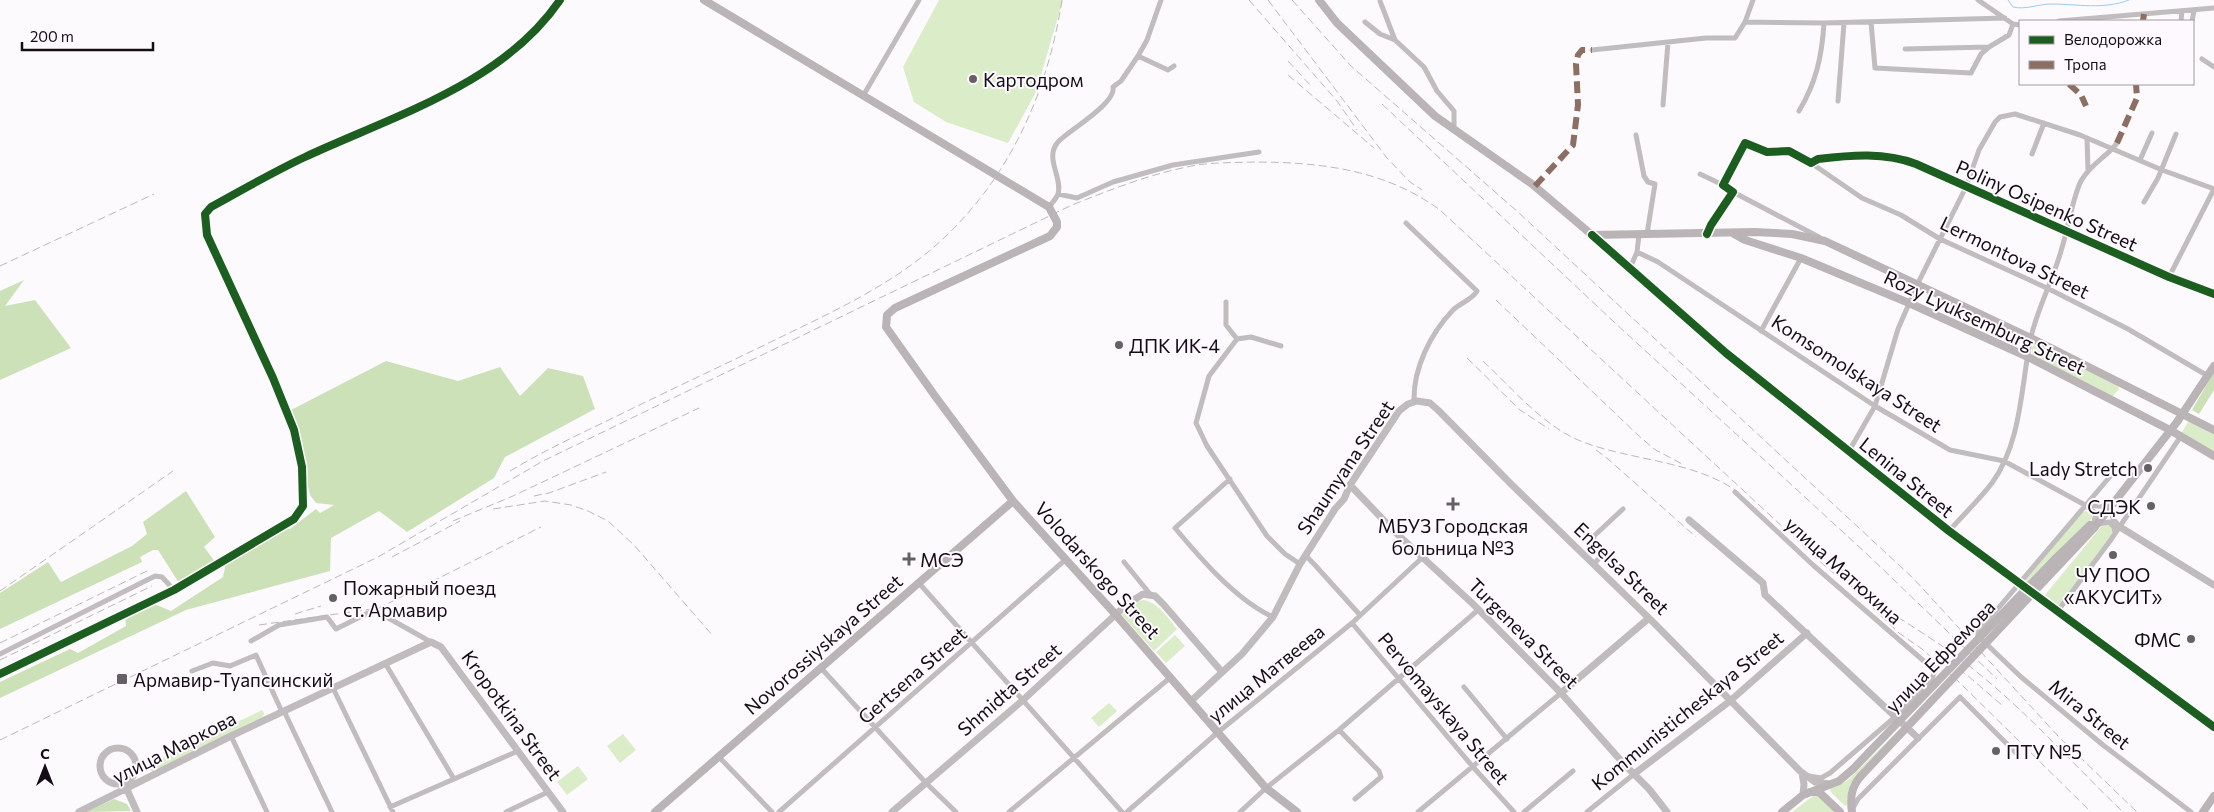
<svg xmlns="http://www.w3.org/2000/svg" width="2214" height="812" viewBox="0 0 2214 812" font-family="Commissioner,sans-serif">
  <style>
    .green { fill: #daecc8 }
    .forest { fill: #cce1b8 }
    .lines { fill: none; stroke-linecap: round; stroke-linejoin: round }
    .stream { stroke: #9bcaf5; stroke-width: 1 }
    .street { stroke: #c1bcbd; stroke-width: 5 }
    .secondary { stroke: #c0bbbc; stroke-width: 7 }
    .primary { stroke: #bab4b6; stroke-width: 8 }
    .rail { stroke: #bbb9bb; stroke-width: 1; stroke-dasharray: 8 4; stroke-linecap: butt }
    .primary-bridge { stroke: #bab4b6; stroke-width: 8 }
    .quiet { stroke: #8d6e63; stroke-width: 6; stroke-dasharray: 12 6; stroke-linecap: butt }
    .cycleway-casing { stroke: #fdf9fe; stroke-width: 11 }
    .cycleway { stroke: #1b5e20; stroke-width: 8 }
    .poi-dot { fill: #656066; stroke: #fdf9fe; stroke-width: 2 }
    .labels { text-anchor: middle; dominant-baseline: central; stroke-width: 4; stroke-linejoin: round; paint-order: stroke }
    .poi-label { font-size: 19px; fill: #140d15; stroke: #fdf9fe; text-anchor: start }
    .street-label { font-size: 19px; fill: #140d15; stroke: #fdf9fe }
  </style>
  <rect width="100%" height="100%" fill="#fcfafd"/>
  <!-- green -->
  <path class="green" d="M 939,0 L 1063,0 L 1036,92 L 1008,143 L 946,122 L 914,102 L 903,67 Z
    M 2034,345 L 2040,346 L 2117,384 L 2119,389 L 2112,397 L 2032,357 L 2032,347 Z
    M 2189,420 L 2214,434 L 2214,454 L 2181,434 Z
    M 2088,511 L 2092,514 L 2092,518 L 2028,583 L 2025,580 L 2082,512 Z
    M 2107,524 L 2112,527 L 2112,535 L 2059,606 L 2044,596 L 2101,527 Z
    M 1143,600 C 1158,602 1168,618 1177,629 L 1154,651 L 1121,614 L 1135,602 Z
    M 1175,635 L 1185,646 L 1166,663 L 1156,652 Z
    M 1109,703 L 1117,711 L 1099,727 L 1091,718 Z
    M 262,710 L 264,713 L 263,717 L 154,772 L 151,771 L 149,765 Z
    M 1899,730 L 1901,732 L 1851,783 L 1848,792 L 1847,805 L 1845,806 L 1830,791 L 1831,788 L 1847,781 Z
    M 623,734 L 636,750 L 620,763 L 607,746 Z
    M 578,766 L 588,779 L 567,795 L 557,782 Z
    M 1813,796 L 1818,796 L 1838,812 L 1792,812 Z"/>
  <!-- forest -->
  <path class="forest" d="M 24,280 L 5,306 L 35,300 L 71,348 L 0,380 L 0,291 Z
    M 386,361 L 458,381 L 500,367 L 520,396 L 548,368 L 583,376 L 595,409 L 505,457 L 494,478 L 407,532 L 379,511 L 331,538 L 330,571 L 186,610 L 0,698 L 0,682 L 70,649 L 78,653 L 126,626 L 125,616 L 154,604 L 171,611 L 223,577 L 226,563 L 284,528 L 290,529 L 316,509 L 320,513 L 334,505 L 316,503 L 310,495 L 291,410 Z
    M 2214,372 L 2214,390 L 2199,414 L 2192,410 Z
    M 186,491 L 215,537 L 204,547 L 216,563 L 179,583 L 158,550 L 153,550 L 140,557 L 142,562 L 0,629 L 0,593 L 48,562 L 61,582 L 132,546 L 147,534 L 143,522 Z
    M 114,799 L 127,804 L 131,811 L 86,812 Z"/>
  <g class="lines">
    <!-- stream -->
    <path class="stream" d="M 2008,0 L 2013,7 C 2025,10 2039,4 2051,4 C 2078,4 2103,10 2129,0"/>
    <!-- street -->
    <path class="street" d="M 1978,0 L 2013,24 L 2020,25
      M 1380,1 L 1395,40
      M 2059,21 L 2214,8
      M 2181,21 L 2182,11
      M 2192,21 L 2194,11
      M 1365,22 L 1380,34 L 1395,40 L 1424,67 L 1437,91 L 1454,111 L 1454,130
      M 1745,22 L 1753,0
      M 1871,22 L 1875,68 L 1971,73 L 1981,54 L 1989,47
      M 1905,49 L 1989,47 L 2009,35 L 2013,24
      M 1592,50 L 1706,38 L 1735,38 L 1745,22 L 1824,23 L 2005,18
      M 1138,56 L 1147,40 L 1161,0
      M 2202,59 L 2214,67
      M 863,96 L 919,0
      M 1838,101 L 1844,23
      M 1663,105 L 1668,42
      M 1799,111 C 1816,83 1822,56 1824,23
      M 1636,135 L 1644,176 L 1648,182 L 1655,184 L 1647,234
      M 2087,138 L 2088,170
      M 2032,154 L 2044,123
      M 2140,160 L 2152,133
      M 1811,163 L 1862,198 L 1901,215 L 1940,239 L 2049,289 L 2128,329 L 2208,376
      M 1700,174 L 1723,185
      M 1733,192 L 1819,237
      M 1058,194 L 1077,198 L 1113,182 L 1173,165 L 1259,152
      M 2144,202 L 2158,178 L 2176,134
      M 1049,207 C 1052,203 1056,199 1058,194 C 1063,178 1044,158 1058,142 C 1068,131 1117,103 1113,87 L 1121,81 L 1138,56 L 1168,70 L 1174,66
      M 1406,223 L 1477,291 C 1472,300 1460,303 1453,310 C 1430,334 1413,369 1414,402
      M 1707,234 L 1711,225 L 1733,192 L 1723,185 L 1745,143 L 1767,152 L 1789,151 L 1811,163 L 1818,159 C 1851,155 1885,152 1916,164 L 2169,277 L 2214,294
      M 1637,252 L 1639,235
      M 1630,268 L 1637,252 L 1658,262 L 1875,406 L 1950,450 L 2004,461 L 2085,505 L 2111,507 L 2113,519 L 2120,527
      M 2169,277 L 2214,189
      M 1226,302 L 1226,325 L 1237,339
      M 1761,331 L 1801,258
      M 1281,346 L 1251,337 L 1237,339 L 1209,376 L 1196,423 L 1207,446 L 1267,536 L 1285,554 L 1300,564
      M 1849,451 L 1875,406 L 1898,329 L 1918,283 L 1966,187 L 1979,150 L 1995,122 L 2000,117 L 2015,114 L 2080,135 L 2162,170 L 2214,189
      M 2113,473 L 1978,632 L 1978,636 L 2020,676 L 2103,745 L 2191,812
      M 1230,479 L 1175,528 C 1201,559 1236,600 1273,617
      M 1735,492 L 1813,565 L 1933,669 L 1934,673 L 1932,679 L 1895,717 L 1830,773 L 1821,778 L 1809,776
      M 2088,508 L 2096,513 L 2094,522
      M 2099,524 L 2109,522 L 2114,527 L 2115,533
      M 1949,531 C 1963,515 1979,500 1992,483 C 2022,442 2021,384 2031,337 C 2038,307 2053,280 2061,251 C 2067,233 2073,196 2081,181 C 2091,163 2107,157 2117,143
      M 1307,557 L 1314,564 L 1360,615
      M 1124,562 L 1150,594
      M 1594,564 L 1601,556 L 1593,547 L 1594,536 L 1623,509
      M 918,582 L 1122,812
      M 2057,612 L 2110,541 L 2181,436
      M 1352,623 L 1473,767 L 1514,812
      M 251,641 L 279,625 L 327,617 L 336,629 L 374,610 L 431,642
      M 0,654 L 155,576 L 162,577 L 174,590
      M 385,663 L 454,779
      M 821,668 L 926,783 L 956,812
      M 192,671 L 213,663 L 230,666 L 256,655 L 282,712
      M 0,674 L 174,590 L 294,519 L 303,506 L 302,467 L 294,430 L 273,378 L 207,235 L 205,214 L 211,207 C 242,190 273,172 305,157 C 393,116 503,84 560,0
      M 1464,687 L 1507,739
      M 333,688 L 393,812
      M 284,711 L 332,812
      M 1339,730 L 1379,771 L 1381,777 L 1355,799
      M 231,736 L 267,812
      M 719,757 L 772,812
      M 390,807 L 518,751
      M 1853,808 L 1858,799 L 1960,697 L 2016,753
      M 506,812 L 548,792
      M 779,812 L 1065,560
      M 1009,812 L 1171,677
      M 1127,812 L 1217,733 L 1352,623 L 1424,556
      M 1240,812 L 1266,788 L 1339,730 L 1478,610
      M 1418,812 L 1561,693
      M 1524,812 L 1573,771
      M 1587,812 L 1634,774"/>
    <!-- secondary -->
    <path class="secondary" d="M 1592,235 L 1726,353 L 1949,531 L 2214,727
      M 1350,485 L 1395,532 L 1473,604 L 1561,693 L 1624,764 L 1649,789 L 1667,812
      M 1689,520 L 1763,583 L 1765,595 L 1918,738
      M 2120,527 L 2214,585
      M 1561,693 L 1649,618
      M 1191,701 L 1242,654 L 1273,617 L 1300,564 L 1335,509 L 1344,499 L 1350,485 L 1399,411 L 1408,404 L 1417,401 L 1430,403 L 1439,411 L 1510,483 L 1654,623 L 1800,771 L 1815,782 L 1830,784
      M100 766a18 18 0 1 1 36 0a18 18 0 1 1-36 0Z
      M 1802,773 L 1804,784 L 1803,795
      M 1634,774 L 1730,701 L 1807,633
      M 125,785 L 137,812
      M 79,812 L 231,736 L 431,642 L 441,647 L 563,812
      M 892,812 L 1023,700 L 1126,605 L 1143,594 L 1155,596 L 1164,605 L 1222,672"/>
    <!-- primary -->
    <path class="primary" d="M 704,0 L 1049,207 L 1057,222 L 1057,227 L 1050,236 L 895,308 L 887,315 L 886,327 L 935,396 L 1013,501 L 1116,615 L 1266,788 L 1297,812
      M 1319,0 L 1337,23 L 1435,116 L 1532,184 L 1592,235 L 1755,232 L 1792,234 L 1825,241 L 2031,338 L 2214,430
      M 1734,234 L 1745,240 L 1801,258 L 1909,303 L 2028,357 L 2170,430 L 2214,456
      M 2094,528 L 2177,422 L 2214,366
      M 1810,792 L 1819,792 L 1840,812
      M 655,812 L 1013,501
      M 1782,812 L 1803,795 L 1839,781 L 1853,769
      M 1852,812 C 1850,798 1851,787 1861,776
      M 2203,812 L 2214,796"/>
    <!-- rail -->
    <path class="rail" d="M 1249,0 L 1337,101 L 1357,130
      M 1268,0 L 1387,158 L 1410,182 L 1422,190
      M 1292,0 L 1351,66 L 1518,212 L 1913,578 L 2058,736 L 2137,812
      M 1288,61 L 1312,87
      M 1288,75 L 1374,148
      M 1382,104 L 1614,322 L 1868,555 L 1997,679
      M 0,266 L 154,194
      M 1496,300 L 1638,435 L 1654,449 L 1682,464
      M 1467,358 L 1520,410 L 1549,429
      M 1483,361 C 1512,388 1545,428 1583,442 C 1630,460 1693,461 1735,490
      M 1596,450 L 1608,459 L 1696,537
      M 510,471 C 545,450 582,433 619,415 C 674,388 730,362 785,335 C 841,308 900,280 945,237 C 1012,173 1048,90 1062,0
      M 534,496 L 549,493 L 606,472
      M 493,509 L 545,501 L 571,505 L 588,511 L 608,521 L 634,545 L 713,636
      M 453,521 L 513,496 L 699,408
      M 392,557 L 460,521
      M 0,591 L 173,471
      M 1872,607 L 1899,633 L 1922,649 L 1959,682 L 2091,812
      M 295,614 L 321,606
      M 259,625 L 379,608 L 541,527
      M 0,643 L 149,570
      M 1938,656 L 1967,675 L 2003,706
      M 0,660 L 152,586
      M 0,679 L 69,645
      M 0,740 L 378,557 L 543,461 L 1072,205 C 1110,190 1147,175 1187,167 C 1208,162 1230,163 1252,162 C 1319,162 1384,169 1440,210 L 1825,566 C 1873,606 1930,633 1978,673 C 2030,715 2075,766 2123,812"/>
    <!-- primary-bridge -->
    <path class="primary-bridge" d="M 1853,769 L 2056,558 L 2090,525
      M 1861,776 L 2094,528"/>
    <!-- quiet -->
    <path class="quiet" d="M 2143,21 L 2144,14
      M 2069,84 L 2081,95 L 2086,106
      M 2117,143 L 2137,98 L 2136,84
      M 1535,186 L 1573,145 L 1578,105 L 1576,64 L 1578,55 L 1582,50 L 1592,50"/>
    <defs>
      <path id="cycleway" d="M 1707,234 L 1711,225 L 1733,192 L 1723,185 L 1745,143 L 1767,152 L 1789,151 L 1811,163 L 1818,159 C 1851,155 1885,152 1916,164 L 2169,277 L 2214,294
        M 1592,235 L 1726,353 L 1949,531 L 2214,727
        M 0,674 L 174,590 L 294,519 L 303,506 L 302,467 L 294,430 L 273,378 L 207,235 L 205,214 L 211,207 C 242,190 273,172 305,157 C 393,116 503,84 560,0"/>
    </defs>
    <!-- cycleway casing -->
    <use href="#cycleway" class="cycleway-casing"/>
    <!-- cycleway -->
    <use href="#cycleway" class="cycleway"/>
  </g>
  <!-- markers -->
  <g class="poi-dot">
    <circle cx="973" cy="79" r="5"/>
    <circle cx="1119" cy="345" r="5"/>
    <circle cx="2148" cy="468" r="5"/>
    <path d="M1450.5 496.5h5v5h5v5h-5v5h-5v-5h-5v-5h5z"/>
    <circle cx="2151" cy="506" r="5"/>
    <circle cx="2113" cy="555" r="5"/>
    <path d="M906.5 551.5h5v5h5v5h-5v5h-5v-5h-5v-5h5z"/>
    <circle cx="333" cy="598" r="5"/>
    <circle cx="2191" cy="639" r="5"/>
    <rect x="116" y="673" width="12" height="12" rx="2.5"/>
    <circle cx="1996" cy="751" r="5"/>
  </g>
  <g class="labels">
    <!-- poi labels -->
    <g class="poi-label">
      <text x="983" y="79">Картодром</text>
      <text x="1129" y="345">ДПК ИК-4</text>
      <text x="2138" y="468" text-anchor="end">Lady Stretch</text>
      <text x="2141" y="506" text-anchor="end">СДЭК</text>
      <text x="1453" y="525" text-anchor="middle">МБУЗ Городская<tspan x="1453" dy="22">больница №3</tspan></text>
      <text x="920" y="559">МСЭ</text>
      <text x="2113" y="574" text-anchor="middle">ЧУ ПОО<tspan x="2113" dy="22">«АКУСИТ»</tspan></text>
      <text x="343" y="587">Пожарный поезд<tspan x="343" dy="22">ст. Армавир</tspan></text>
      <text x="2181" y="639" text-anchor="end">ФМС</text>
      <text x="133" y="679">Армавир-Туапсинский</text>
      <text x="2006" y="751">ПТУ №5</text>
    </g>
    <!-- street labels -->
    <g class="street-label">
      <text transform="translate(2047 205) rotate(24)">Poliny Osipenko Street</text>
      <text transform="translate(2015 257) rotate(26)">Lermontova Street</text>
      <text transform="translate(1985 322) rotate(25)">Rozy Lyuksemburg Street</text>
      <text transform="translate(1857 373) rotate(33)">Komsomolskaya Street</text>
      <text transform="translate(1345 467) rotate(-56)">Shaumyana Street</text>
      <text transform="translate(1907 477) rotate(39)">Lenina Street</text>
      <text transform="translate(1622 568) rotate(44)">Engelsa Street</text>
      <text transform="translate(1098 570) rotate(48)">Volodarskogo Street</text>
      <text transform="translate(1844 570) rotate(42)">улица Матюхина</text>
      <text transform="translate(1524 633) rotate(45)">Turgeneva Street</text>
      <text transform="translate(823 644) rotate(-41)">Novorossiyskaya Street</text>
      <text transform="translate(1940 656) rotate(-46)">улица Ефремова</text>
      <text transform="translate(1266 673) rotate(-39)">улица Матвеева</text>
      <text transform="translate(912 675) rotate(-41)">Gertsena Street</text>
      <text transform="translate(1009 689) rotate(-41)">Shmidta Street</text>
      <text transform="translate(1444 708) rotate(50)">Pervomayskaya Street</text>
      <text transform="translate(1687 710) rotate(-39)">Kommunisticheskaya Street</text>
      <text transform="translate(2090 714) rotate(39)">Mira Street</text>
      <text transform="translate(512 715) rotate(54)">Kropotkina Street</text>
      <text transform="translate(174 747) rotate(-27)">улица Маркова</text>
    </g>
  </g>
  <!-- legend -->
  <rect x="2019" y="20" width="175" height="65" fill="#fdf9fe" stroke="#a09ba1"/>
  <rect x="2029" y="36" width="25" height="8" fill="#1b5e20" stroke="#a09ba1"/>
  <text x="2064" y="45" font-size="15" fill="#140d15">Велодорожка</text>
  <rect x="2029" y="61" width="25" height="8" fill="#8d6e63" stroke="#a09ba1"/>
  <text x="2064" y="70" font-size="15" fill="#140d15">Тропа</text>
  <!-- north arrow -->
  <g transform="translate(45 767)" stroke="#fdf9fe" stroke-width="4" paint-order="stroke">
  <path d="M0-4L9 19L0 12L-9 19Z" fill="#140d15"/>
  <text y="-8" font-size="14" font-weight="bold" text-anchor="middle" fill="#140d15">С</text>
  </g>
  <!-- scale -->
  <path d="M22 42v8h131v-8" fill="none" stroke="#140d15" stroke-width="2.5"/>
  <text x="30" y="42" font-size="15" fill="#140d15" stroke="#fdf9fe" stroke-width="4" paint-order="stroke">200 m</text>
</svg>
